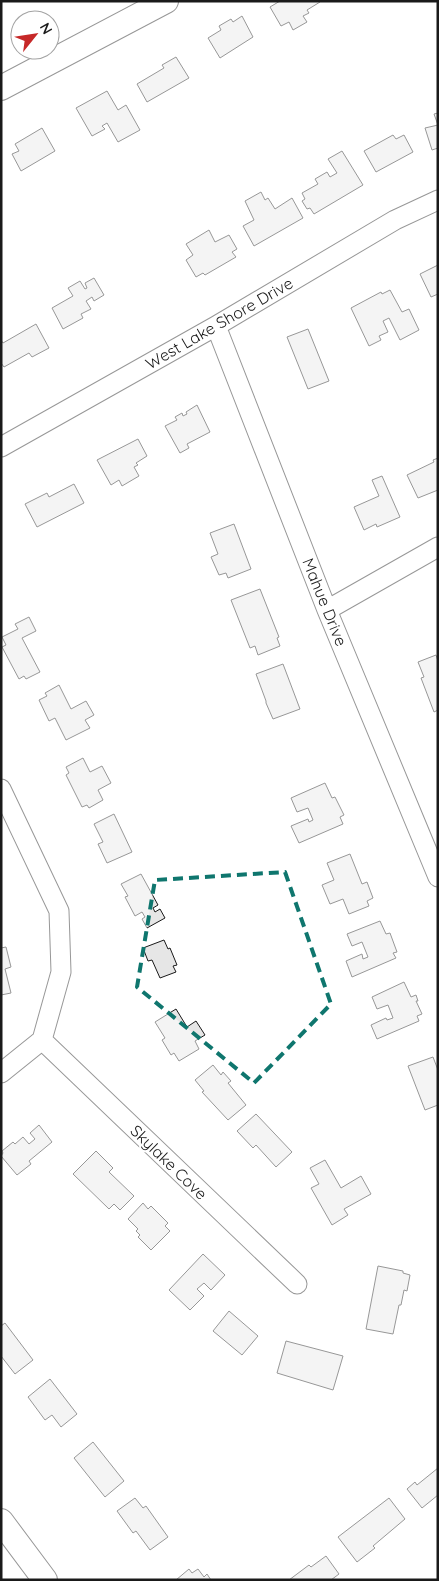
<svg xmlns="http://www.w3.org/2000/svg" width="439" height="1581" viewBox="0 0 439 1581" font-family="Quicksand,sans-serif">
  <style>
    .building { fill: #e6e6e6; stroke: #1a1a1a }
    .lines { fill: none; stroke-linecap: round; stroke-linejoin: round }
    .minor-casing { stroke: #1a1a1a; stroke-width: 21 }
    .major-casing { stroke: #1a1a1a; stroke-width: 26 }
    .minor { stroke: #fff; stroke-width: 19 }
    .major { stroke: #fff; stroke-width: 24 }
    .marked { fill: none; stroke: #0f766e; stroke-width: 4; stroke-dasharray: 10 6; stroke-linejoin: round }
    .labels { text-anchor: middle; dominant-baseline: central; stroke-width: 4; stroke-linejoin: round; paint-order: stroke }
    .street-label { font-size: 16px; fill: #1a1a1a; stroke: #fff }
  </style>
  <rect width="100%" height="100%" fill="#fff"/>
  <!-- building -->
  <path class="building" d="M 280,1 L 320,1 L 320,2 L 307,10 L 309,13 L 303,16 L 307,22 L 293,30 L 289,22 L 281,26 L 270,7 Z
    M 242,16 L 253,37 L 220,58 L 208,38 L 221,30 L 219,26 L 231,19 L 233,22 Z
    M 176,57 L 189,78 L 147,102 L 137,84 L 164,68 L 162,65 Z
    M 107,91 L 118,110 L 126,105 L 140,130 L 118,142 L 107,123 L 102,126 L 105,129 L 92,136 L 76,108 Z
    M 438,113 L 438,148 L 432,150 L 425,128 L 438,125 L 434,114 Z
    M 42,128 L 55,151 L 21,171 L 12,154 L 19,151 L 15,144 Z
    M 393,135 L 396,139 L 404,135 L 413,152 L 376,172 L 364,151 Z
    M 342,151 L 363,185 L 314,214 L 310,208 L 307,209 L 302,201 L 305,199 L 302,193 L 318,184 L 315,179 L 327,172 L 330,177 L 337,173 L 328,159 Z
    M 261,192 L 265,200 L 268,198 L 275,209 L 292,198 L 303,218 L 254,246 L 243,226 L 254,220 L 245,201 Z
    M 209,230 L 215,242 L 229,235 L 237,249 L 232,252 L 236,257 L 205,275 L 203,273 L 196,277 L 186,260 L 193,255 L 186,244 Z
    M 438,265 L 438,294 L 431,297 L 420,274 Z
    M 94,278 L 104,295 L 94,301 L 92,297 L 86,301 L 91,309 L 81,314 L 83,318 L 63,329 L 52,308 L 73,296 L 68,288 L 80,281 L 85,289 L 87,288 L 85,283 Z
    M 390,290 L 402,312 L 409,309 L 419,330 L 400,340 L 389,318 L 383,321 L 388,332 L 379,336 L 381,340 L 369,346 L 351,308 L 381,292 L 382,294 Z
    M 36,324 L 49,348 L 32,357 L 29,353 L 4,367 L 1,363 L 1,340 L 3,343 Z
    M 308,329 L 329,381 L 308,389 L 287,337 Z
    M 197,405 L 210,432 L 187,444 L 189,448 L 180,453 L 165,426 L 177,420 L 175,417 L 182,413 L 183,416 L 187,414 L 186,412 Z
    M 138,439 L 147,456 L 136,463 L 138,465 L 134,467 L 139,476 L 122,486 L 119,480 L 111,485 L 97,460 Z
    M 438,458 L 438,490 L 418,498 L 407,475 L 434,462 L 433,460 Z
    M 382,476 L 400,517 L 377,527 L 376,524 L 364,530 L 354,507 L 379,496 L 372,480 Z
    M 74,484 L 84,503 L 37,527 L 25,504 L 47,493 L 49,497 Z
    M 234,524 L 251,569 L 228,578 L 226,573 L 219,575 L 211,557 L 218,554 L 210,533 Z
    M 260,589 L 279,637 L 277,638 L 280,646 L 258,655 L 255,646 L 250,648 L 231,600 Z
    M 29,617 L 36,631 L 22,638 L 40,672 L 26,679 L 24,676 L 19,679 L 2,647 L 6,645 L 2,637 L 18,629 L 15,624 Z
    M 436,655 L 438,661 L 438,710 L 434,712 L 421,678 L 424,677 L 418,662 Z
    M 283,664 L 300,709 L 273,719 L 266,703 L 266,701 L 256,674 Z
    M 59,685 L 71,709 L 86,701 L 94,715 L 85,720 L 90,728 L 66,740 L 55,718 L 49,721 L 39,700 L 47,696 L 45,693 Z
    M 83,758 L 90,772 L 102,766 L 111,783 L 98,790 L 103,800 L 89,808 L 87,805 L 82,807 L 66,775 L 69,773 L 66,767 Z
    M 325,783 L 332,798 L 335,797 L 344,815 L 340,817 L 343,824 L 299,843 L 291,826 L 308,819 L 309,822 L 313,820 L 308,808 L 297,812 L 291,798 Z
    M 114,814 L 132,852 L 107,863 L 98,844 L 103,842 L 94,824 Z
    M 350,854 L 362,884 L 367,882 L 373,898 L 367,901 L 369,906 L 349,914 L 343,899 L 330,904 L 322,885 L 334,880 L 327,863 Z
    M 141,874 L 158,905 L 153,908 L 155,912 L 160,909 L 165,918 L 147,928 L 142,919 L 145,917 L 142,912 L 135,916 L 125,897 L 128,896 L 121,884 Z
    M 380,921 L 386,934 L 390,933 L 397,952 L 393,953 L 396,958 L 352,977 L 346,961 L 362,954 L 363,959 L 368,957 L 362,942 L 352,946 L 347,934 Z
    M 164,940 L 168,949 L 170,948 L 177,965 L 173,966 L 176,972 L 160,978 L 152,960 L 148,961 L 143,948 Z
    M 6,947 L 11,967 L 5,969 L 11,993 L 1,995 L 1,948 Z
    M 404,982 L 411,997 L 416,995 L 418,1001 L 416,1001 L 422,1014 L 417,1016 L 419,1021 L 377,1039 L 371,1025 L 386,1018 L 387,1020 L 393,1018 L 388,1005 L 377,1009 L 372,997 Z
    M 176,1009 L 187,1027 L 196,1021 L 205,1035 L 195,1041 L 199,1049 L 179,1061 L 174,1053 L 171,1055 L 162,1040 L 165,1038 L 155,1022 Z
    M 433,1057 L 438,1070 L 438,1105 L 425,1110 L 408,1066 Z
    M 213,1065 L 221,1075 L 223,1072 L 231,1081 L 228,1083 L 246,1105 L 228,1120 L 202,1092 L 204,1091 L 195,1080 Z
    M 256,1114 L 292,1152 L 276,1167 L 256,1145 L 253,1148 L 237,1131 Z
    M 39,1125 L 52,1142 L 29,1161 L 31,1164 L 17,1175 L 1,1156 L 3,1153 L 2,1151 L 13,1142 L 15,1144 L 23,1137 L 29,1144 L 35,1139 L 30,1133 Z
    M 96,1151 L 113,1168 L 109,1172 L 134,1196 L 120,1210 L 114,1204 L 109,1209 L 73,1174 Z
    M 325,1160 L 341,1188 L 361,1176 L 371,1194 L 344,1209 L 348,1215 L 332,1225 L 311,1188 L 319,1184 L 310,1168 Z
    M 143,1203 L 148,1209 L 151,1206 L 168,1223 L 165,1226 L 170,1231 L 151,1250 L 138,1237 L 140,1235 L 136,1231 L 138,1229 L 128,1219 Z
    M 203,1254 L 225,1275 L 211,1290 L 204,1283 L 197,1289 L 204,1296 L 190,1310 L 169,1290 Z
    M 378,1266 L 403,1271 L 403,1273 L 410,1275 L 407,1291 L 404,1290 L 401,1305 L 399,1305 L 393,1334 L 366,1329 Z
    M 229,1311 L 258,1336 L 242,1355 L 213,1331 Z
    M 5,1323 L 33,1360 L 15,1374 L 1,1356 L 1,1326 Z
    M 286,1341 L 343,1356 L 333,1390 L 277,1373 Z
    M 50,1379 L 77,1414 L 61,1427 L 52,1415 L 45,1420 L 28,1397 Z
    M 93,1442 L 124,1481 L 105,1497 L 74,1458 Z
    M 438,1468 L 438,1495 L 422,1508 L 407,1489 L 415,1482 L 417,1485 Z
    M 135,1498 L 143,1508 L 146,1506 L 168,1537 L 150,1550 L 136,1531 L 133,1533 L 117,1511 Z
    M 389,1498 L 405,1519 L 373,1546 L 375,1548 L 357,1562 L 338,1537 Z
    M 326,1556 L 339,1574 L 331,1580 L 289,1580 L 309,1565 L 311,1567 Z
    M 189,1569 L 192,1573 L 198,1569 L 204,1577 L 207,1574 L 211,1580 L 176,1580 Z"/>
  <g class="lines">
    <defs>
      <path id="minor" d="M 216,326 L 327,610 L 438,877
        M 1,447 L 216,326 L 395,220 L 438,200
        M 327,610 L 438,547
        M 1,789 L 59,911 L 61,972 L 42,1040 L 1,1073
        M 42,1040 L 297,1284"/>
      <path id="major" d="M 1,88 L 166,1
        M 1,1521 L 45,1580"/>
    </defs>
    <!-- minor casing -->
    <use href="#minor" class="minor-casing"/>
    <!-- major casing -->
    <use href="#major" class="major-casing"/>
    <!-- minor -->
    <use href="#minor" class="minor"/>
    <!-- major -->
    <use href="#major" class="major"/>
  </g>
  <!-- marked area -->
  <path d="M0 0H439V1581H0ZM 285,872 L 331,1004 L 254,1083 L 137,987 L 155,880 Z" fill="#fff" fill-opacity=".55" fill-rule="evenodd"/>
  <path class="marked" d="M 285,872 L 331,1004 L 254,1083 L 137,987 L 155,880 Z"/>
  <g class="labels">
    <!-- street labels -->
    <g class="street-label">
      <text transform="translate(219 323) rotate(-30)">West Lake Shore Drive</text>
      <text transform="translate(325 602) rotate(68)">Mahue Drive</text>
      <text transform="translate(169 1162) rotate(44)">Skylake Cove</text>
    </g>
  </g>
  <!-- border -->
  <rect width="439" height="1581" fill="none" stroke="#1a1a1a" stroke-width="5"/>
  <!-- north arrow -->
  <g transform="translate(35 35) rotate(60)"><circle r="24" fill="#ffffff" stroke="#a3a3a3"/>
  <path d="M0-4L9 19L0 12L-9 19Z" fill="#c62828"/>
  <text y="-8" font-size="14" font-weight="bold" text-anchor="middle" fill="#1a1a1a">N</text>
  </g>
</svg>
